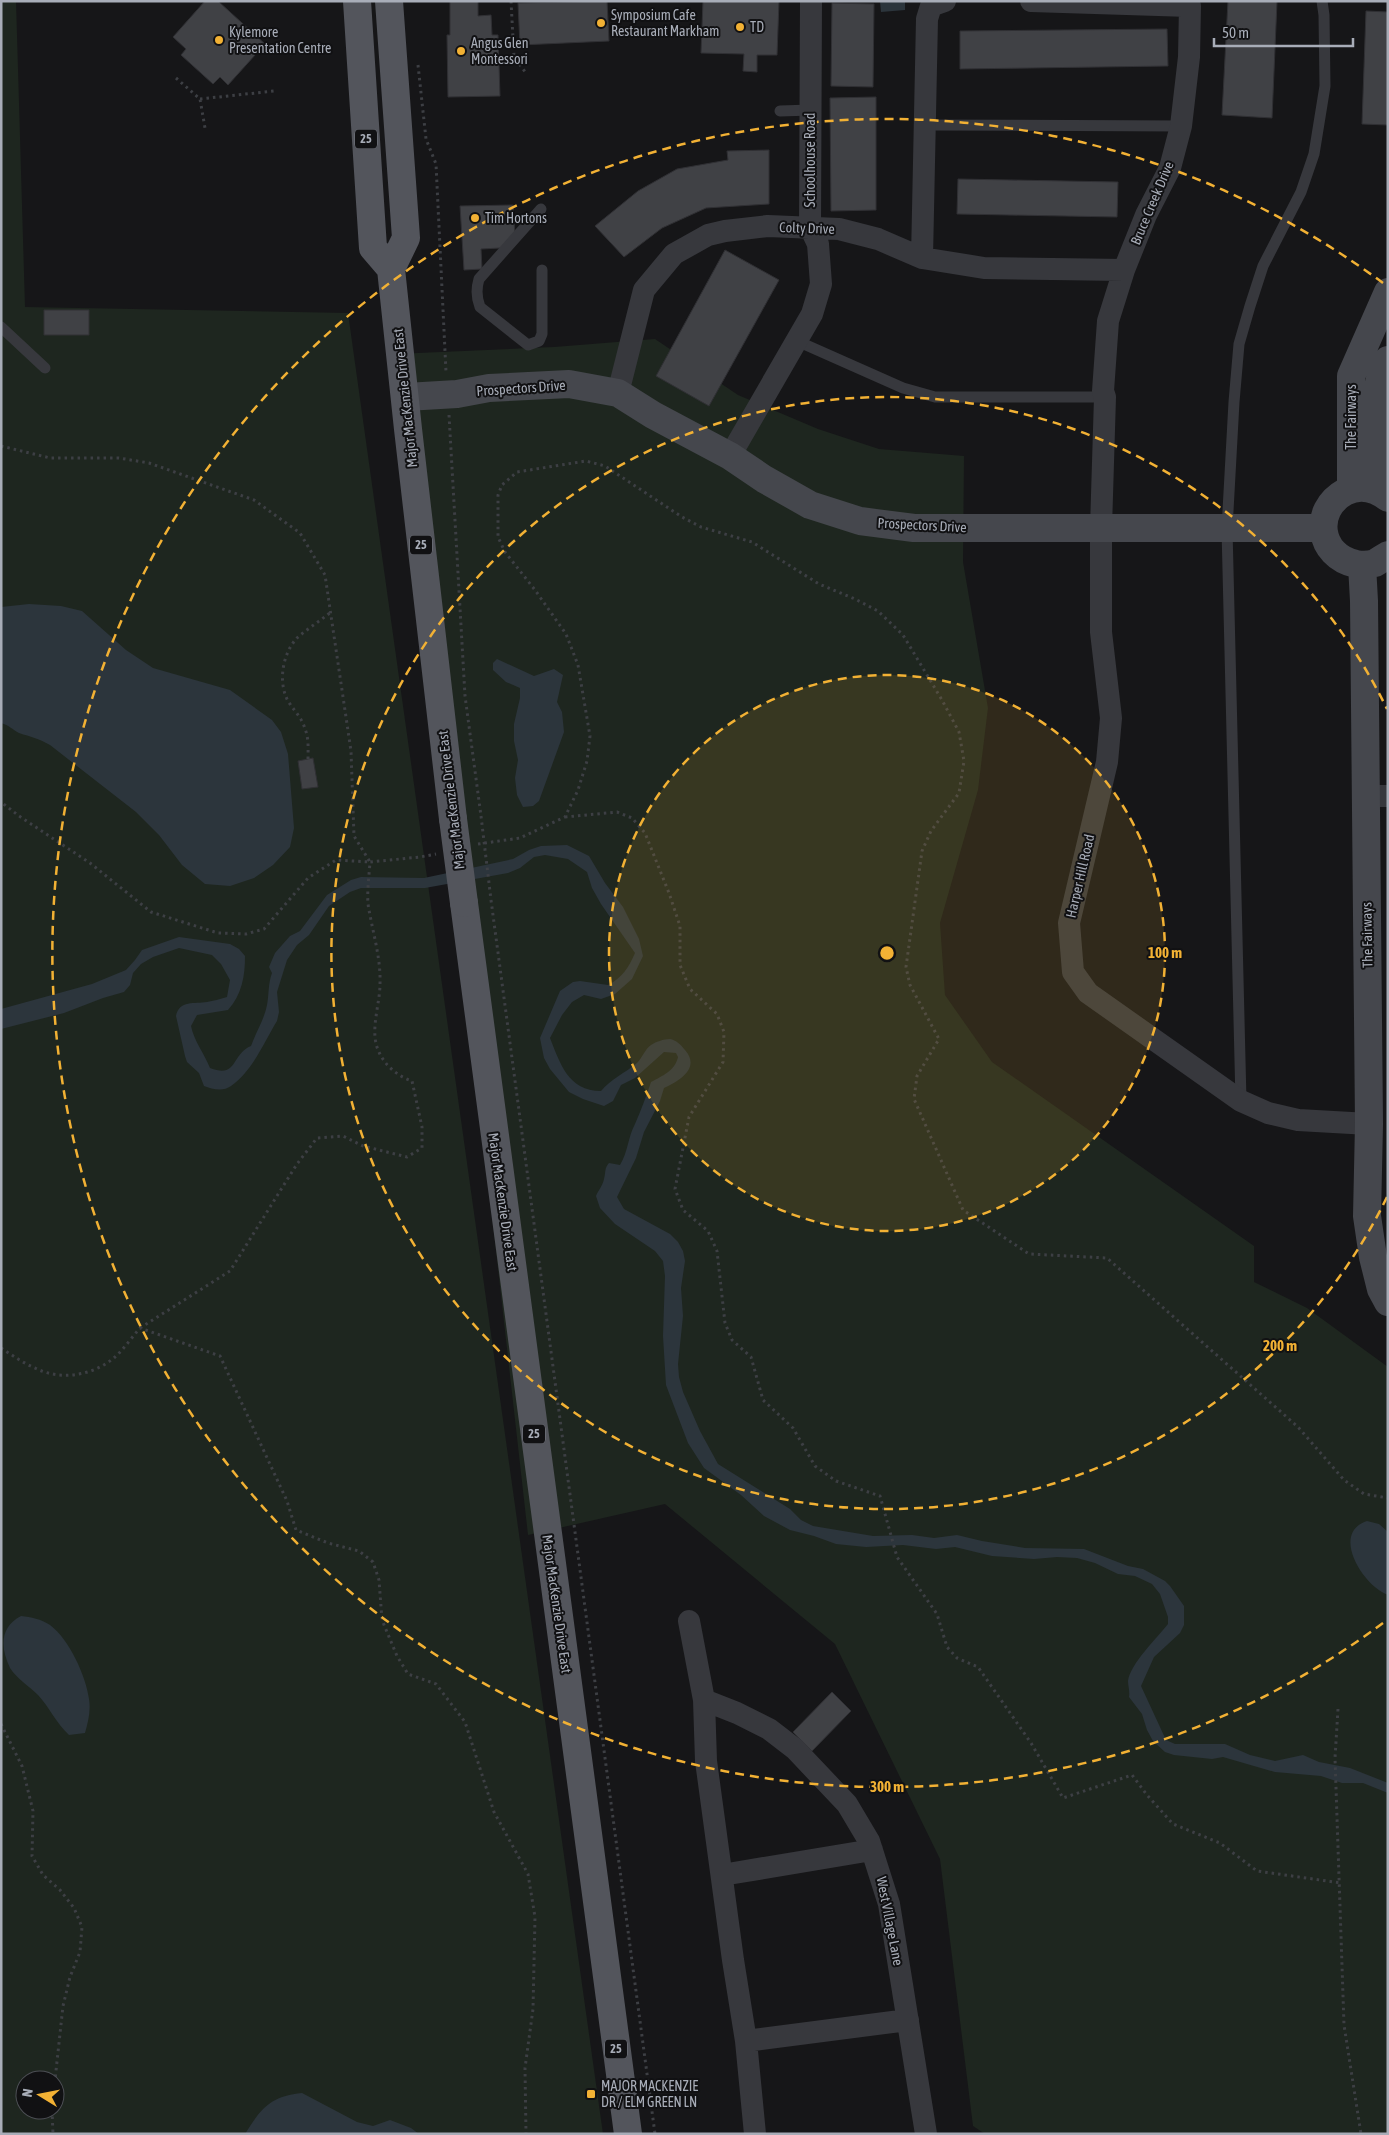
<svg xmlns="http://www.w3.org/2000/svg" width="1389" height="2135" viewBox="0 0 1389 2135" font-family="'Asap Condensed',sans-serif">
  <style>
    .green { fill: #1e261f; fill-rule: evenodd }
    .water { fill: #2c353c }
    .building { fill: #404145; stroke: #303034 }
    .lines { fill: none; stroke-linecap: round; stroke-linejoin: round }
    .path { stroke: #3d3f44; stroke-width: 3; stroke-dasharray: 2.5 4; stroke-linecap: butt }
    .lane { stroke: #37383d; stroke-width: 11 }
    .street { stroke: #37383d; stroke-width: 22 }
    .secondary { stroke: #45474d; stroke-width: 28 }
    .primary { stroke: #53555c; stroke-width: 28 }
    .path-bridge { stroke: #3d3f44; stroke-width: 3; stroke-dasharray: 2.5 4; stroke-linecap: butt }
    .primary-bridge { stroke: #53555c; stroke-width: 28 }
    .ring { fill: none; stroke: #f2b134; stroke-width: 2.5; stroke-dasharray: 9 6 }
    .poi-dot { fill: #f2b134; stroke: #111113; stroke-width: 2 }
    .labels { text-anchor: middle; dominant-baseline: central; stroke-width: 4; stroke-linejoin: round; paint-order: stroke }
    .shield { fill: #111113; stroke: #7b7e86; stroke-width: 1 }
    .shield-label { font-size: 12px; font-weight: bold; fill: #a8adb8 }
    .poi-label { font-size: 14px; fill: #a8adb8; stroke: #111113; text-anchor: start }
    .street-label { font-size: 14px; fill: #a8adb8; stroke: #111113 }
    .centre { fill: #f2b134; stroke: #111113; stroke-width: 2.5 }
    .ring-label { font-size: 15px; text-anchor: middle; font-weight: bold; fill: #f2b134; stroke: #111113; stroke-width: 4; stroke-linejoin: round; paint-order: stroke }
  </style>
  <rect width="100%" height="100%" fill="#161618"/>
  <!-- green -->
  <path class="green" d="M 1,1 L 16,1 L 25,307 L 348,313 L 603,2134 L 1,2134 ZM 25,2080 L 55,2080 L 55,2110 L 25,2110 Z
    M 655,339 L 738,395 L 818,429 L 879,449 L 964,456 L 963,562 L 988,708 L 978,790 L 940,923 L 945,995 L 992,1062 L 1254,1246 L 1254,1282 L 1307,1308 L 1388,1367 L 1388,2134 L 985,2134 L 973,2126 L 940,1859 L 835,1644 L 665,1504 L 528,1535 L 395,354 L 554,347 Z"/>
  <!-- water -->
  <path class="water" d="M 880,1 L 905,1 L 905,10 L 881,12 Z
    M 29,604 L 61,606 L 82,611 L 126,650 L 153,668 L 230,690 L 272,720 L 281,732 L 288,754 L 294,828 L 290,847 L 273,865 L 254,878 L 230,886 L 205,884 L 182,865 L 159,835 L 136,812 L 50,745 C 38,738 31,737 19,733 C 13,730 9,725 1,723 L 1,607 Z
    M 497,659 L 534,676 L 554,669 L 563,675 L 557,702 L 562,712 L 564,732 L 539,801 L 533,806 L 523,807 L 517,795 L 515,778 L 518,760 L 514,741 L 514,724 L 520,698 L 520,688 L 506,682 L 493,670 L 493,663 Z
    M 567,845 L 589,856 L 605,883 L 623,907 L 639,939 L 643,956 L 632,979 L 615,994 L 601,999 L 584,995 L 572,1002 L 562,1015 L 550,1038 C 560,1063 568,1091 601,1091 C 611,1079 625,1073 637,1063 C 642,1058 645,1049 651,1045 C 655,1042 664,1039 670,1039 C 676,1040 681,1045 685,1050 C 701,1068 679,1081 664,1088 L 660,1101 L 644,1132 L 636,1158 L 617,1197 L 624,1209 L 670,1234 L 678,1242 L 683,1251 L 685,1261 L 681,1288 L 683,1316 L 678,1364 L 679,1377 L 683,1392 L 700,1431 L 718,1464 L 790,1509 L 801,1520 L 813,1526 L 873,1536 L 912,1535 L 934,1538 L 957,1535 L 982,1541 L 1025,1548 L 1084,1549 L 1128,1566 L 1143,1569 L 1165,1581 L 1170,1586 L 1184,1606 L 1184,1625 L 1180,1633 L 1154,1657 L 1141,1686 L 1166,1740 L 1175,1744 L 1225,1744 L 1250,1755 L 1275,1761 L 1303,1755 L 1319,1762 L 1350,1768 L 1388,1783 L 1388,1793 L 1363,1783 L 1342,1783 L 1321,1776 L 1275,1772 L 1223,1757 L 1212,1759 L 1174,1755 L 1165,1752 L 1153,1741 L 1147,1730 L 1142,1714 L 1129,1697 C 1130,1691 1128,1686 1128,1681 C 1130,1664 1157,1638 1168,1624 L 1168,1617 L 1160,1594 L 1152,1584 L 1135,1576 L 1118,1574 L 1095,1563 L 1077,1558 L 1057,1557 L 1034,1559 L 992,1556 L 955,1547 L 936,1549 L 903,1545 L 866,1547 L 836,1544 L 814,1536 L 790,1530 L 764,1516 L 741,1495 L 704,1468 L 688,1443 L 666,1385 L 663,1336 L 665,1276 L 663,1261 L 655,1251 L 615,1224 L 600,1208 L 596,1196 C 598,1191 603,1185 604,1179 C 606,1172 604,1169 609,1163 L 620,1165 C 628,1152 628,1137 635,1124 C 641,1110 646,1097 651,1082 C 662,1076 675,1071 678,1057 L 676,1053 L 664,1052 L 635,1078 L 621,1085 L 613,1101 L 604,1106 L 583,1099 L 569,1092 L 550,1069 L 544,1058 L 540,1038 L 560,991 L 573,982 L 580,981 L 608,985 C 622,978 629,967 635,953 L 601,904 L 592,888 L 587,872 L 568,859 L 545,855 L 534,857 L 520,868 L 508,873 L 425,888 L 361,888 L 350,892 L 329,906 L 309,935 L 297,945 L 287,960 L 277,992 L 279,1012 L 277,1021 C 264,1042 252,1072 231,1086 C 223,1092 212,1089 204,1086 L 199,1073 L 187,1062 L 185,1056 L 176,1016 C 179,1000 195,1004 207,1002 C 213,1001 220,999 227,997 L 230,980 L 221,964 L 212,955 L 179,948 L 153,957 L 141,964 L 133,973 L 130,985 L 124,992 L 103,998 L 64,1013 L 1,1029 L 1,1009 L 92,984 L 126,970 L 135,960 L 142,950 L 179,937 L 230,944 L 239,949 L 245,956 C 245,976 242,994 228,1010 L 197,1015 L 191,1026 C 194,1041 204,1053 210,1068 C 238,1079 231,1054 251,1046 C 256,1032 264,1020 267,1005 C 269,994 268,984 272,973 L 269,967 L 275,953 L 290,936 L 300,931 L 327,895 L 351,880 L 361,877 L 424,878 L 513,859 L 529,850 L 541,846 Z
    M 1367,1521 L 1379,1524 L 1388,1532 L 1388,1595 C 1363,1586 1330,1533 1367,1521 Z
    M 21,1616 C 31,1617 41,1619 50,1625 C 69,1639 86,1676 89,1699 C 91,1711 88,1722 85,1733 L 69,1735 C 56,1723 50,1708 38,1695 C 29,1686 17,1679 10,1668 C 0,1647 0,1627 21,1616 Z
    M 302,2093 L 357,2122 L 373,2126 L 390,2120 L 411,2128 L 419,2134 L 245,2134 C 261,2108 271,2096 302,2093 Z"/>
  <!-- building -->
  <path class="building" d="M 205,1 L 218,1 L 265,44 L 228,85 L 220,77 L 213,84 L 181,55 L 186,49 L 173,37 Z
    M 450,1 L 478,1 L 478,16 L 491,15 L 492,35 L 498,35 L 500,96 L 448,97 L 447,35 L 450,35 Z
    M 607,1 L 609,41 L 520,45 L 518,3 Z
    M 703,1 L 779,1 L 777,55 L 757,55 L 757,72 L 743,71 L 744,54 L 701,53 Z
    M 1228,1 L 1277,1 L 1272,118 L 1222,115 Z
    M 832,3 L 874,4 L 873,87 L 831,86 Z
    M 1366,11 L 1388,12 L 1388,125 L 1362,124 Z
    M 1167,29 L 1168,66 L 960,69 L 960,31 Z
    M 876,97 L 876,210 L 831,211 L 830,98 Z
    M 769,150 L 769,204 L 706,208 L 662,228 L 624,257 L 595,226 L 638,191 L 677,169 L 728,160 L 727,151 Z
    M 958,179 L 1118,182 L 1117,217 L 957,214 Z
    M 513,205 L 515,235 L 500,248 L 481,249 L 482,269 L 464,270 L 460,206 Z
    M 725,250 L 779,280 L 709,406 L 656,376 Z
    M 44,310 L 89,310 L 89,335 L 44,335 Z
    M 313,758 L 318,787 L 302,789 L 298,761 Z
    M 832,1692 L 851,1711 L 812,1751 L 793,1732 Z"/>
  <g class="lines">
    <!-- path -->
    <path class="path" d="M 511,1 L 514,57 L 526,73
      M 418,65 L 426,139 L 436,164 L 446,372
      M 176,78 L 200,99 L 205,128
      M 200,99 L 274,91
      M 449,415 L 465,696 L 481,816
      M 1,446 L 50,458 L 119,458 L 149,463 L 254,500 L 300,533 L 325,575 L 351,751 L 354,836 L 370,862 L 336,860 L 308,878 L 264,929 L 246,934 L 218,933 L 151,912 L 90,863 L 19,816 L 1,802
      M 308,759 C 308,749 309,738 305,729 C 302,717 292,709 287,699 C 278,680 283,653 297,638 C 307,629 320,621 331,612
      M 565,817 L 617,812 L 632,818 L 645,833 L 669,893 L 680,926 L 680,965 L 690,989 L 717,1014 L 724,1032 L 723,1062 L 689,1117 L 675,1189 L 683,1210 L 708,1231 L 717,1251 L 725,1323 L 732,1340 L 751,1357 L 763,1400 L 793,1428 L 815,1466 L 836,1481 L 880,1496 L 897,1557 L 937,1614 L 947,1647 L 957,1658 L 978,1667 L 1031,1743 L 1063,1798 L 1132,1775 L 1147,1795 L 1173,1824 L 1220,1843 L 1257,1871 L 1341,1883
      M 478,844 L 520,838 L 565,817 L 578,790 L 587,761 L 590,736 L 578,665 L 566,634 L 535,590 L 505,552 L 498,537 L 498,495 L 502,485 L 517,472 L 586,461 L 605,466 L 682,517 L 701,527 L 752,542 L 819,584 L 855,599 L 878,611 L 903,635 L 942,700 L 959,732 L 964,761 L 959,793 L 931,831 L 922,851 L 906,967 L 910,985 L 939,1039 L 917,1076 L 914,1099 L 963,1210 L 1029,1254 L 1107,1258 L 1298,1427 L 1344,1480 L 1364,1494 L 1388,1498
      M 491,900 L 655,2134
      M 140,1328 L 230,1271 L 297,1164 L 317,1138 L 343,1136 L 363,1146 L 407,1157 L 422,1148 L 422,1127 L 412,1081 C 399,1077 385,1066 379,1052 C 369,1032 380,1005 380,984 C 381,957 372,930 368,904 C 367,891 369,876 370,862 L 420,857 L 436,854
      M 1,1348 C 12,1355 23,1363 35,1368 C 60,1381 93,1376 115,1357 C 124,1349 132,1337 140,1328 L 220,1356 L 287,1501 L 296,1530 L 328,1543 L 359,1551 L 373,1562 L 379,1580 L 382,1620 L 397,1656 L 408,1674 L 436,1684 L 465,1722 L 494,1812 L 528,1874 L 535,1917 L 533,2009 L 525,2068 L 526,2134
      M 1338,1709 L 1335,1758 L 1344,2025 L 1361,2134
      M 1,1724 L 22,1766 L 33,1811 L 32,1856 L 43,1875 L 60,1890 L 74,1908 L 82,1927 L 80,1952 L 70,1977 L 63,2006 L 55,2080
      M 52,2110 L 53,2134"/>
    <!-- lane -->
    <path class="lane" d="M 780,111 L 811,110
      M 924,125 L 1181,126
      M 541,209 L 479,279 C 476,289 476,297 480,307 L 528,345 L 539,341 L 542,334 L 542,270
      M 1,327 L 45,368
      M 797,341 L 903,388 L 935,397 L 1105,397
      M 1241,1101 L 1227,529 L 1234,402 L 1239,344 L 1250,306 L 1263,266 L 1301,192 L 1314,154 L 1325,86 L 1324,15 L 1322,1"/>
    <!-- street -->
    <path class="street" d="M 1031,1 L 1190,6 L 1189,57 L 1181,126 L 1170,168 L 1146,215 L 1124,270 L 1108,321 L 1103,391 L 1105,397 L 1101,528 L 1101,632 L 1111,718 L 1107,762 L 1069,923 L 1073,972 L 1088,993 L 1241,1101 L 1268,1113 L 1298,1120 L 1369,1124
      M 922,258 L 927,19 L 931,6 L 945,1
      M 618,393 L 644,290 L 674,254 L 708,235 L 725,231 L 768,226 L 839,229 L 878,239 L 922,258 L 984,268 L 1124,270
      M 730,456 L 812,314 L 821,284 L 818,244 L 810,227 L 811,1
      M 1365,796 L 1388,796
      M 689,1621 L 704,1700 L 706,1761 L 733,1960 L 746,2041 L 755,2134
      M 704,1700 L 737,1713 L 769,1729 L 795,1749 L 847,1804 L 869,1841 L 889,1904 L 926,2134
      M 722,1875 L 872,1850
      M 746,2041 L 908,2020"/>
    <!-- secondary -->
    <path class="secondary" d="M 406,397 L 457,394 L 489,388 L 569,384 L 618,393 L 653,415 L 730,456 L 764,479 L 810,505 L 860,521 L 914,528 L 1323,528
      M 1351,489 L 1351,376 L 1388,292
      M 1380,492 L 1376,466 L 1379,382 L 1388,360
      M 1388,498 C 1375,488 1360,484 1345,492 C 1312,510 1318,556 1356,564 C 1362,565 1369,565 1375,563 C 1379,561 1384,557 1388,555
      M 1362,565 L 1364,601 L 1369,1124 L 1367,1216 L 1373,1257 L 1381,1289 L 1388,1302"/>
    <!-- primary -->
    <path class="primary" d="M 357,1 L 373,248 L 391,269
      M 389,1 L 406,238 L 391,269 L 408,429 L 453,819
      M 464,903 L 628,2134"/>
    <!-- path-bridge -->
    <path class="path-bridge" d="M 481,816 L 491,900"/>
    <!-- primary-bridge -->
    <path class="primary-bridge" d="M 453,819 L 464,903"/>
  </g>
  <!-- distance rings -->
  <circle cx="887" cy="953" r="278" fill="#f2b134" fill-opacity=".12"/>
  <g class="ring">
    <circle cx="887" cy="953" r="278"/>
    <path d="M1387 1197A556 556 0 1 1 1387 709"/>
    <path d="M1383 1623A834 834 0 1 1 1383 283"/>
  </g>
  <!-- markers -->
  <g class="poi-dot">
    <circle cx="601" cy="23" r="5"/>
    <circle cx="740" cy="27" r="5"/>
    <circle cx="219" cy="40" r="5"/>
    <circle cx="461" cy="51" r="5"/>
    <circle cx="475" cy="218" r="5"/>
    <rect x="586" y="2089" width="10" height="10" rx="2.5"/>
  </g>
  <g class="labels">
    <!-- shield labels -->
    <g class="shield">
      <rect x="355" y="129.5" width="22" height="19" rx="4"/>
      <rect x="410" y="535.5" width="22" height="19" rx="4"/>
      <rect x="523" y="1424.5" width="22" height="19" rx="4"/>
      <rect x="605" y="2039.5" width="22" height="19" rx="4"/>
    </g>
    <g class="shield-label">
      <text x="366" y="139">25</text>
      <text x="421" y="545">25</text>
      <text x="534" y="1434">25</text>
      <text x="616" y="2049">25</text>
    </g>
    <!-- poi labels -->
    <g class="poi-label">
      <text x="611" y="15">Symposium Cafe<tspan x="611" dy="16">Restaurant Markham</tspan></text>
      <text x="750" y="27">TD</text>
      <text x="229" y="32">Kylemore<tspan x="229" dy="16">Presentation Centre</tspan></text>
      <text x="471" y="43">Angus Glen<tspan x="471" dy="16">Montessori</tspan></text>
      <text x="485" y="218">Tim Hortons</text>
      <text x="601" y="2086">MAJOR MACKENZIE<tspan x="601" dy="16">DR / ELM GREEN LN</tspan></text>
    </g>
    <!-- street labels -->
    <g class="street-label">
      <text transform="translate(810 160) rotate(-90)">Schoolhouse Road</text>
      <text transform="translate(1152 203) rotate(-67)">Bruce Creek Drive</text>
      <text transform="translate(807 228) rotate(2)">Colty Drive</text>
      <text transform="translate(521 388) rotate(-4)">Prospectors Drive</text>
      <text transform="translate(405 398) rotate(-96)">Major MacKenzie Drive East</text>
      <text transform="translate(1351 417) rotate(-90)">The Fairways</text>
      <text transform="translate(922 525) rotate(3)">Prospectors Drive</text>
      <text transform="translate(451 800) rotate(-97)">Major MacKenzie Drive East</text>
      <text transform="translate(1080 876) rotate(-77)">Harper Hill Road</text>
      <text transform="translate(1367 935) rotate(-91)">The Fairways</text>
      <text transform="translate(503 1202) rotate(82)">Major MacKenzie Drive East</text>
      <text transform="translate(557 1604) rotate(82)">Major MacKenzie Drive East</text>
      <text transform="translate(890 1921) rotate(79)">West Village Lane</text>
    </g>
  </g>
  <circle cx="887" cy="953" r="8" class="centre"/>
  <g class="ring-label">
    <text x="1165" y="958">100 m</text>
    <text x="1280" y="1351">200 m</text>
    <text x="887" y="1792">300 m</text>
  </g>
  <!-- border -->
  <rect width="1389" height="2135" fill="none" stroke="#a8adb8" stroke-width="5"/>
  <!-- north arrow -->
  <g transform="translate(40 2095) rotate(280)"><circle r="24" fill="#111113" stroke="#4d4f55"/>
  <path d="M0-4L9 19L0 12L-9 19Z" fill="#f2b134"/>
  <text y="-8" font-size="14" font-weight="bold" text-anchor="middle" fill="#a8adb8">N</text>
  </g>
  <!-- scale -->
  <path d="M1214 38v8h139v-8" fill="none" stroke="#a8adb8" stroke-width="2.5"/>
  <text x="1222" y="38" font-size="15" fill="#a8adb8" stroke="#111113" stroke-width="4" paint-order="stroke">50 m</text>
</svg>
